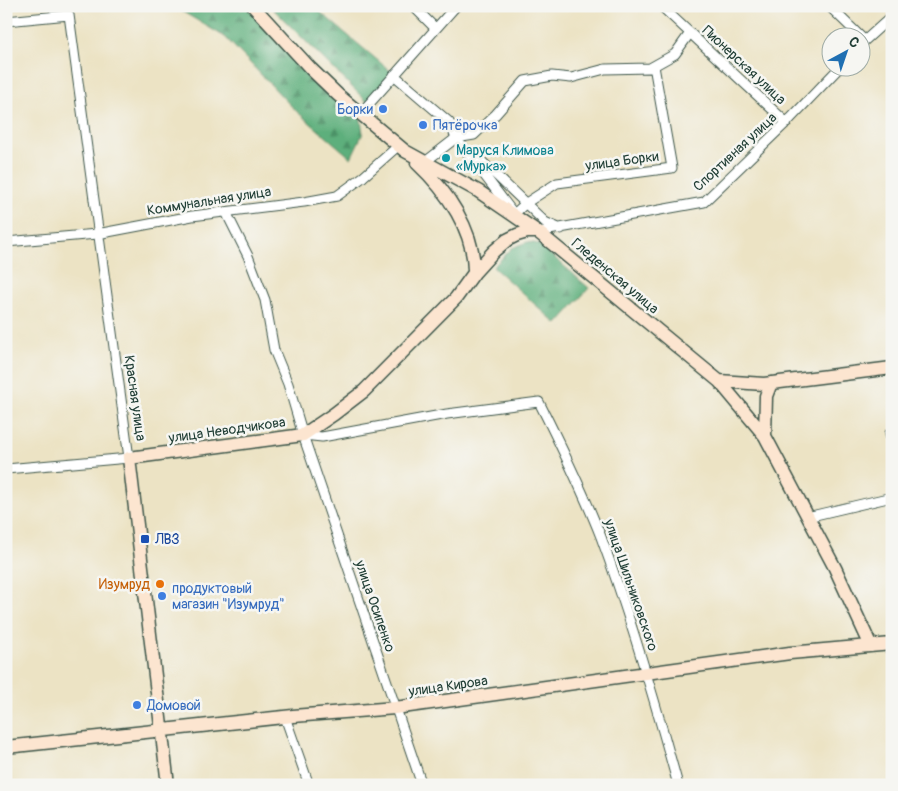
<svg xmlns="http://www.w3.org/2000/svg" width="898" height="791" viewBox="0 0 898 791" font-family="Pangolin,sans-serif">
  <style>
    .forest { fill: url(#forest-firs); stroke: #3e7658 }
    .lines { fill: none; stroke-linecap: round; stroke-linejoin: round }
    .street-casing { stroke: #3e564a; stroke-width: 11 }
    .secondary-casing { stroke: #3e564a; stroke-width: 15 }
    .street { stroke: #fff; stroke-width: 9 }
    .secondary { stroke: #fce5d0; stroke-width: 12 }
    .shop-dot { fill: #3f7fe0; stroke: #f6f6f2; stroke-width: 2 }
    .culture-dot { fill: #0f9aa8; stroke: #f6f6f2; stroke-width: 2 }
    .transit-dot { fill: #1a4fb4; stroke: #f6f6f2; stroke-width: 2 }
    .food-dot { fill: #e8710a; stroke: #f6f6f2; stroke-width: 2 }
    .labels { text-anchor: middle; dominant-baseline: central; stroke-width: 5; stroke-linejoin: round; paint-order: stroke }
    .street-label { font-size: 14px; fill: #1f3d34; stroke: #f6f6f2 }
    .shop-label { font-size: 14px; fill: #366cbe; stroke: #f6f6f2; text-anchor: start }
    .culture-label { font-size: 14px; fill: #0d838f; stroke: #f6f6f2; text-anchor: start }
    .transit-label { font-size: 14px; fill: #164399; stroke: #f6f6f2; text-anchor: start }
    .food-label { font-size: 14px; fill: #c56008; stroke: #f6f6f2; text-anchor: end }
  </style>
  <defs>
    <pattern id="forest-firs" width="22" height="20" patternUnits="userSpaceOnUse" patternTransform="scale(1.25)"><rect width="22" height="20" fill="#5daf7b"/><path d="M5 1l3.5 6h-7zM16 11l3.5 6h-7z" fill="#4c9066"/></pattern>
  </defs>
  <rect width="100%" height="100%" fill="#f6f6f2"/>
  <filter id="ink" filterUnits="userSpaceOnUse"><feTurbulence type="fractalNoise" baseFrequency=".02" numOctaves="2"/><feDisplacementMap in="SourceGraphic" scale="10" xChannelSelector="R" yChannelSelector="G"/><feConvolveMatrix kernelMatrix="1 2 1 2 8 2 1 2 1" color-interpolation-filters="sRGB"/></filter>
  <filter id="wash" filterUnits="userSpaceOnUse"><feTurbulence type="fractalNoise" baseFrequency=".0096" numOctaves="4" result="noise"/><feDisplacementMap in="SourceGraphic" scale="20" xChannelSelector="R" yChannelSelector="G"/><feGaussianBlur stdDeviation="1.12" result="paint"/><feColorMatrix in="noise" values="0 0 0 0 0 0 0 0 0 0 0 0 0 0 0 0 0 1.4 0 .05"/><feComposite in="paint" operator="in"/></filter>
  <g filter="url(#wash)">
    <rect width="100%" height="100%" fill="#ece3c4"/>
    <!-- forest -->
    <path class="forest" d="M 173,6 L 253,6 L 360,114 L 363,133 L 351,158 L 295,110 L 225,37 Z
      M 270,6 L 313,6 L 394,74 L 368,103 Z
      M 527,242 L 539,244 L 589,288 L 557,324 L 493,267 L 512,248 Z"/>
  </g>
  <g filter="url(#ink)">
    <g class="lines">
      <defs>
        <path id="street" d="M 413,6 L 435,28
          M 661,6 L 787,123
          M 829,6 L 864,40
          M 6,21 L 69,15 L 129,458 L 6,469
          M 861,44 L 892,16
          M 394,75 L 449,122 L 456,138 L 514,214 L 526,203 L 557,183 L 672,168 L 654,66
          M 360,114 L 456,6
          M 473,153 L 545,222 L 561,229
          M 425,162 L 456,138 L 474,135 L 496,114 L 525,81 L 552,76 L 571,78 L 605,69 L 650,68 L 675,54 L 690,33
          M 226,212 L 248,256 L 265,300 L 274,350 L 288,384 L 303,435 L 422,785
          M 538,232 L 704,202 L 791,118 L 839,68
          M 6,242 L 97,234 L 192,216 L 304,202 L 337,196 L 363,177 L 398,146
          M 890,433 L 892,447
          M 303,435 L 322,437 L 447,414 L 539,402 C 561,446 583,491 601,537 C 631,618 655,701 678,785
          M 807,517 L 892,497
          M 285,717 L 309,785"/>
        <path id="secondary" d="M 253,6 L 311,69 L 338,95 L 405,151 L 478,191 L 538,232 L 719,381 L 765,436 L 835,568 L 871,646
          M 417,163 C 447,191 475,231 474,273
          M 719,381 L 764,384 L 892,368
          M 765,436 L 766,396 L 771,383
          M 6,747 L 293,716 L 395,708 L 790,653 L 892,644
          M 168,785 L 129,458 L 303,435 L 334,414 L 364,391 L 456,298 L 474,273 L 494,251 L 507,240 L 517,235 L 527,232 L 538,232"/>
      </defs>
      <!-- street casing -->
      <use href="#street" class="street-casing"/>
      <!-- secondary casing -->
      <use href="#secondary" class="secondary-casing"/>
      <!-- street -->
      <use href="#street" class="street"/>
      <!-- secondary -->
      <use href="#secondary" class="secondary"/>
    </g>
  </g>
  <!-- markers -->
  <g class="shop-dot">
    <circle cx="383" cy="109" r="5"/>
    <circle cx="423" cy="125" r="5"/>
    <circle cx="162" cy="596" r="5"/>
    <circle cx="137" cy="705" r="5"/>
  </g>
  <circle class="culture-dot" cx="446" cy="158" r="5"/>
  <rect class="transit-dot" x="140" y="534" width="10" height="10" rx="2.5"/>
  <circle class="food-dot" cx="160" cy="584" r="5"/>
  <g class="labels">
    <!-- street labels -->
    <g class="street-label">
      <text transform="translate(744 65) rotate(43)">Пионерская улица</text>
      <text transform="translate(735 152) rotate(-43)">Спортивная улица</text>
      <text transform="translate(622 161) rotate(-8)">улица Борки</text>
      <text transform="translate(209 201) rotate(-9)">Коммунальная улица</text>
      <text transform="translate(615 276) rotate(40)">Гледенская улица</text>
      <text transform="translate(135 398) rotate(82)">Красная улица</text>
      <text transform="translate(227 430) rotate(-8)">улица Неводчикова</text>
      <text transform="translate(631 585) rotate(71)">улица Шильниковского</text>
      <text transform="translate(375 606) rotate(71)">улица Осипенко</text>
      <text transform="translate(448 686) rotate(-8)">улица Кирова</text>
    </g>
    <!-- shop labels -->
    <g class="shop-label">
      <text x="373" y="109" text-anchor="end">Борки</text>
      <text x="433" y="125">Пятёрочка</text>
      <text x="172" y="588">продуктовый<tspan x="172" dy="16">магазин "Изумруд"</tspan></text>
      <text x="147" y="705">Домовой</text>
    </g>
    <!-- culture labels -->
    <g class="culture-label">
      <text x="456" y="150">Маруся Климова<tspan x="456" dy="16">«Мурка»</tspan></text>
    </g>
    <!-- transit labels -->
    <g class="transit-label">
      <text x="155" y="539">ЛВЗ</text>
    </g>
    <!-- food labels -->
    <g class="food-label">
      <text x="150" y="584">Изумруд</text>
    </g>
  </g>
  <!-- margin -->
  <rect width="898" height="791" fill="none" stroke="#f6f6f2" stroke-width="25"/>
  <!-- north arrow -->
  <g transform="translate(846 52) rotate(40)"><circle r="24" fill="#f6f6f2" stroke="#a0aca6"/>
  <path d="M0-4L9 19L0 12L-9 19Z" fill="#1f6fb2"/>
  <text y="-8" font-size="14" font-weight="bold" text-anchor="middle" fill="#1f3d34">С</text>
  </g>
</svg>
